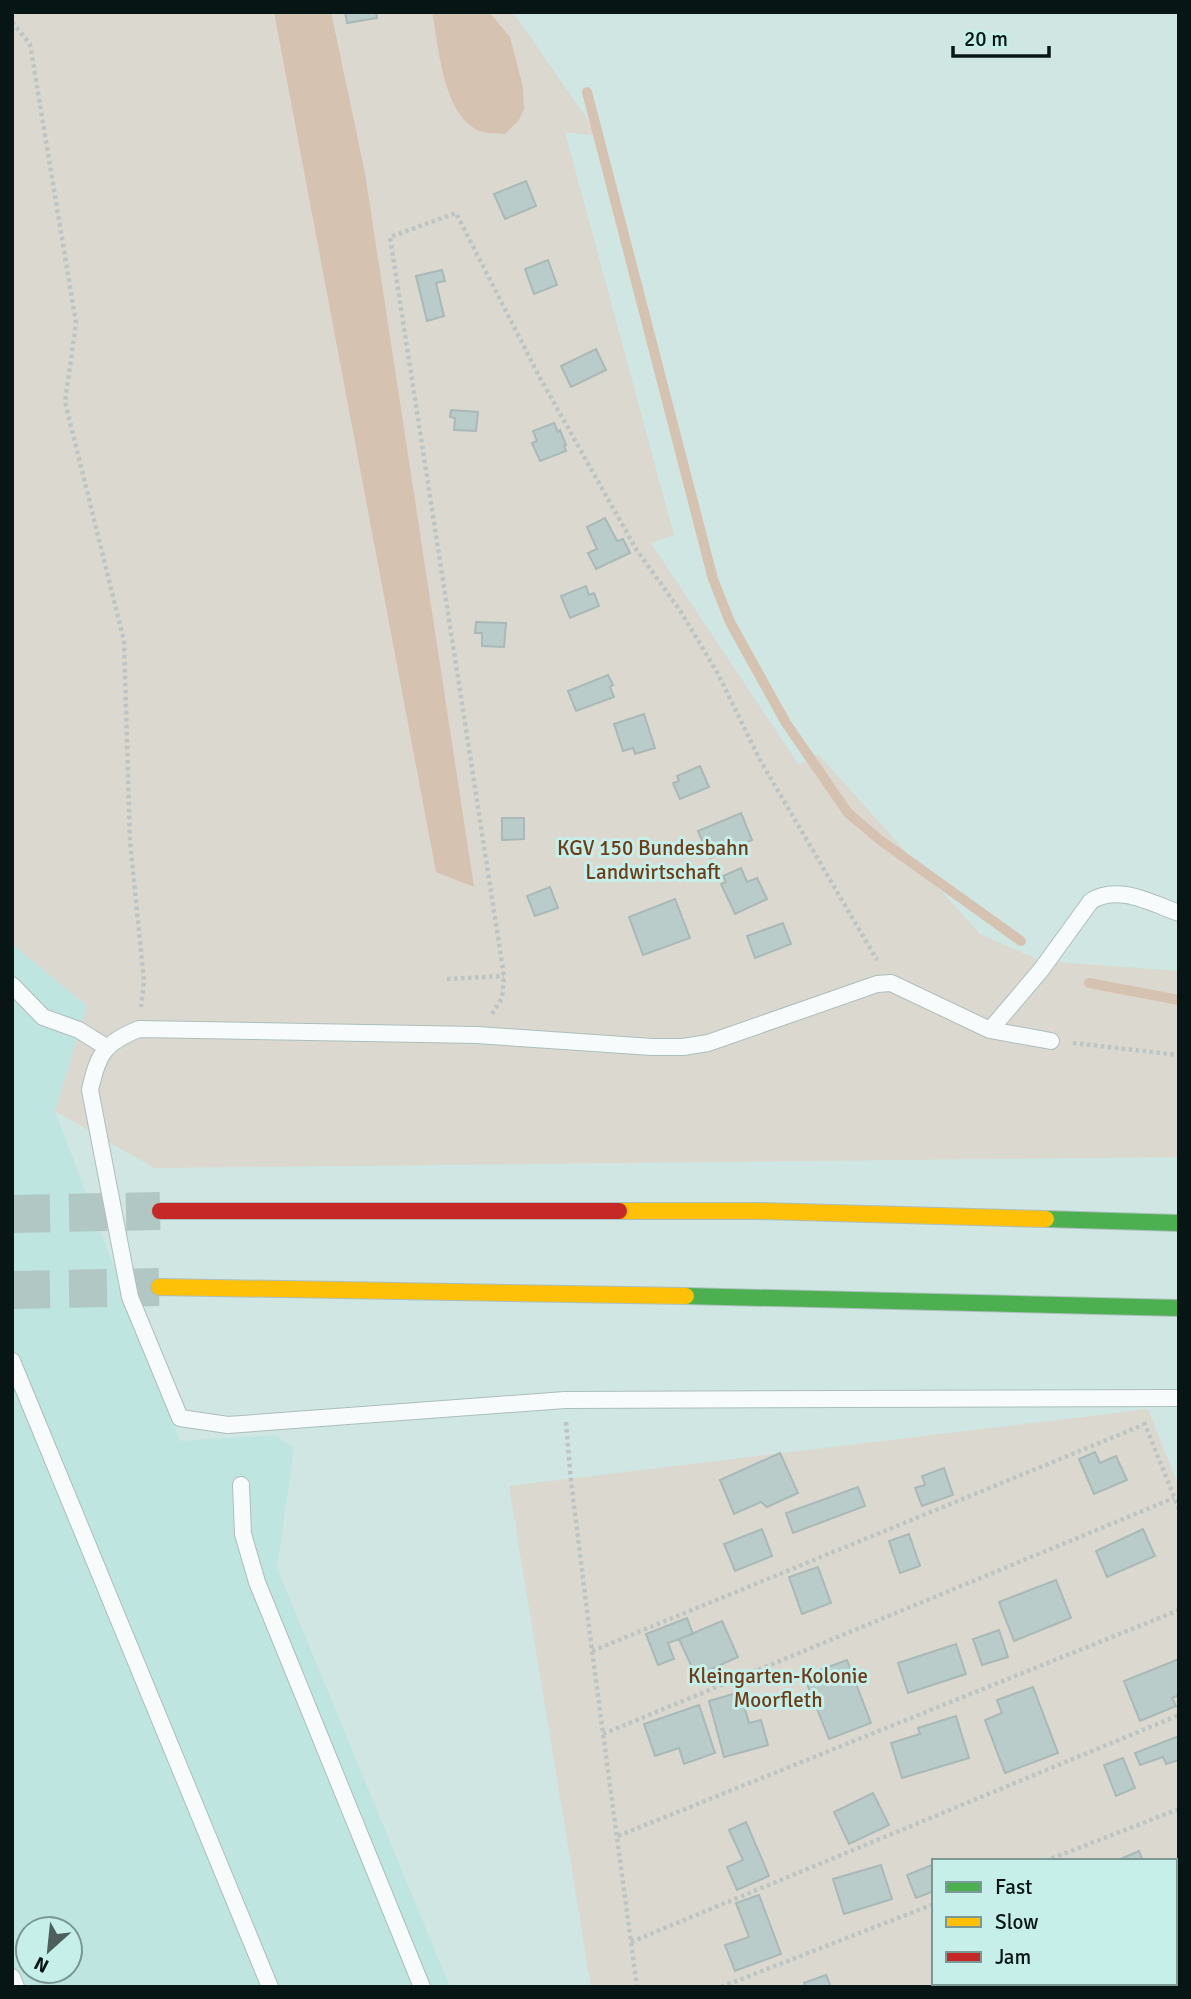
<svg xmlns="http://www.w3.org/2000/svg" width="1191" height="1999" viewBox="0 0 1191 1999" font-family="Signika,sans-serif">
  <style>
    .built { fill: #bfe5e0; fill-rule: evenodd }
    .green { fill: #dbd9cf; fill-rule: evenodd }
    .water { fill: #d5c2b1 }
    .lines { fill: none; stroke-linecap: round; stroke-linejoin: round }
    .stream { stroke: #d5c2b1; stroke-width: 10 }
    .building { fill: #baccc9; stroke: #a8b9b7; stroke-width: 2 }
    .highway-tunnel { stroke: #b1c7c4; stroke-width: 38; stroke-dasharray: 38 19; stroke-linecap: butt }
    .lane-casing { stroke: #acbebc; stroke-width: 18 }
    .fast-casing { stroke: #acbebc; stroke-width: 18 }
    .slow-casing { stroke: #acbebc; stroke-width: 18 }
    .jam-casing { stroke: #acbebc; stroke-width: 18 }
    .path { stroke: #bdc5c4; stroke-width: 4.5; stroke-dasharray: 3.5 3.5; stroke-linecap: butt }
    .lane { stroke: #f8fbfb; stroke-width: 16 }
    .fast { stroke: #4caf50; stroke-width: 16 }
    .slow { stroke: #ffc107; stroke-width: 16 }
    .jam { stroke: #c62828; stroke-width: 16 }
    .labels { text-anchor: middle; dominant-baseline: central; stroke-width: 6; stroke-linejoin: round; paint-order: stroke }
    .park-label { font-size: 21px; fill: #6d3d19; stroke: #c6efe9 }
  </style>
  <rect width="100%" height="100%" fill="#cfe6e3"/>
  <!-- built -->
  <path class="built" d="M 12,944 L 87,1006 L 55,1111 L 180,1441 L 274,1435 L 294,1448 L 277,1568 L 450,1987 L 12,1987 ZM 28,1929 L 70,1929 L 70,1971 L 28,1971 Z"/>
  <!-- green -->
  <path class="green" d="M 12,12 L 513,12 L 599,136 L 565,132 L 674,535 L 651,543 L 799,765 L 818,754 L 980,934 L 1041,961 L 1179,971 L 1179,1157 L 154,1168 L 55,1111 L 87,1006 L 12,944 Z
    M 1148,1409 L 1179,1487 L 1179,1987 L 591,1987 L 509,1486 ZM 934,1861 L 1175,1861 L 1175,1983 L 934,1983 Z"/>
  <!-- water -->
  <path class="water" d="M 274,12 L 331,12 L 365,173 L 474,887 L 436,872 Z
    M 432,12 L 489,12 L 510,37 L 523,87 L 524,109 L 519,120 L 505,134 C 498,133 489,134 483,132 C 443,120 439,47 432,12 Z"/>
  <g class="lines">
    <!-- stream -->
    <path class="stream" d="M 587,92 L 713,579 L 730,622 L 786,723 L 848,813 L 880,840 L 1021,941
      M 1089,983 L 1179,1000"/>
  </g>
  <!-- building -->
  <path class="building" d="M 345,12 L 376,12 L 377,18 L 347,23 Z
    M 526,181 L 536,206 L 505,219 L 494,194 Z
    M 548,260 L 557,285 L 534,294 L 525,269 Z
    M 442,270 L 445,281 L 436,283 L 444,316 L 427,321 L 416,276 Z
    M 596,349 L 606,370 L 571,387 L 561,366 Z
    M 451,410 L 478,412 L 476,431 L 454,430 L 455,418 L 450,417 Z
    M 554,423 L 558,432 L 560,430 L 566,445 L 564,446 L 566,451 L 540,461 L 532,443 L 537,441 L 533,431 Z
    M 605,518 L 617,541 L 623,539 L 630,553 L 596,569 L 588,553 L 597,549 L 587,527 Z
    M 586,586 L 589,595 L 594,593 L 599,606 L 570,618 L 561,596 Z
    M 476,622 L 506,623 L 504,647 L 482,646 L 482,633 L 475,633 Z
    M 608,675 L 613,685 L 610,687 L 614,697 L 576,711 L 568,691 Z
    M 644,714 L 655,748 L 635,754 L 633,748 L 623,751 L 614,724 Z
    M 700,766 L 709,787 L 680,799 L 673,783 L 679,781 L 677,776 Z
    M 741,813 L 752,840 L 710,858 L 698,831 Z
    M 502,818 L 524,818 L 524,839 L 502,840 Z
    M 741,868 L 747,882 L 757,878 L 767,899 L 735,914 L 721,884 L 726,882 L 723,876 Z
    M 550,887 L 558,908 L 535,916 L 527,896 Z
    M 675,899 L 690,938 L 643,955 L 629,917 Z
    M 783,923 L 791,944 L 755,958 L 747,936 Z
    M 1095,1452 L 1100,1463 L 1116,1456 L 1127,1480 L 1094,1494 L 1079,1459 Z
    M 780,1453 L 798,1493 L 767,1507 L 761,1502 L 734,1514 L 720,1480 Z
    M 944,1468 L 953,1495 L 922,1506 L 915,1488 L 925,1485 L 922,1476 Z
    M 858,1487 L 865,1506 L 793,1533 L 786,1513 Z
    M 762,1529 L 772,1556 L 735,1571 L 724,1544 Z
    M 1143,1529 L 1155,1556 L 1107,1577 L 1096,1551 Z
    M 909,1534 L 920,1566 L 900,1573 L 889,1541 Z
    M 818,1567 L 831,1603 L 802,1614 L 789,1577 Z
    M 1056,1580 L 1071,1618 L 1014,1641 L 999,1602 Z
    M 687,1618 L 693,1634 L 668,1643 L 674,1659 L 658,1665 L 646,1634 Z
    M 722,1621 L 738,1657 L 696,1676 L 679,1639 Z
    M 999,1630 L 1008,1657 L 982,1665 L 973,1639 Z
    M 956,1644 L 966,1674 L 908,1693 L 898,1663 Z
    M 1179,1659 L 1179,1695 L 1172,1698 L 1176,1706 L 1140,1721 L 1124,1681 Z
    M 847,1660 L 871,1723 L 829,1739 L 804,1676 Z
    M 1033,1687 L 1058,1753 L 1005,1773 L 985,1720 L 1002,1713 L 997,1700 Z
    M 740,1692 L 749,1723 L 761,1720 L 768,1745 L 724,1757 L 709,1701 Z
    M 699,1705 L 715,1753 L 684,1764 L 679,1748 L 655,1756 L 644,1724 Z
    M 956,1716 L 969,1758 L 902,1778 L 891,1743 L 920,1734 L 918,1728 Z
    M 1179,1736 L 1179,1760 L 1166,1764 L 1163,1757 L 1140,1765 L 1135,1753 Z
    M 1123,1758 L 1135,1788 L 1116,1796 L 1104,1765 Z
    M 873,1793 L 889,1825 L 849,1844 L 834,1812 Z
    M 746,1822 L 769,1876 L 737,1890 L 727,1867 L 743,1860 L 729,1830 Z
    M 1139,1851 L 1143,1861 L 1116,1861 Z
    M 934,1864 L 934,1891 L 916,1898 L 907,1875 Z
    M 881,1865 L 892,1899 L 844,1914 L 833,1879 Z
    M 759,1895 L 781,1954 L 735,1971 L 725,1945 L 749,1937 L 736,1903 Z
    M 826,1975 L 831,1987 L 805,1987 L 804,1983 Z"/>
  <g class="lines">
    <!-- highway-tunnel -->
    <path class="highway-tunnel" d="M 12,1214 L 160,1211
      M 12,1290 L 159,1287"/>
    <defs>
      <path id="lane" d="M 12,985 L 43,1017 L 79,1030 L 106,1047
        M 990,1030 L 1041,970 L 1091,901 C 1118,884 1151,903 1179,913
        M 1051,1041 L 990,1030 L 891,983 L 877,984 L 708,1043 L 683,1047 L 652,1047 L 477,1035 L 139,1029 C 104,1043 98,1054 90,1090 L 130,1297 L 180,1418 L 228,1425 L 565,1400 L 1179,1398
        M 12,1361 L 270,1987
        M 241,1485 L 243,1534 L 257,1582 L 422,1987
        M 12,1977 L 16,1987"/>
      <path id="fast" d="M 1046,1219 L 1179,1223
        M 686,1296 L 1179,1308"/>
      <path id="slow" d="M 619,1211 L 758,1211 L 1046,1219
        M 159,1287 L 686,1296"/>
      <path id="jam" d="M 160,1211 L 619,1211"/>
    </defs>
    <!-- lane casing -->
    <use href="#lane" class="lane-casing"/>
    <!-- fast casing -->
    <use href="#fast" class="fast-casing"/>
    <!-- slow casing -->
    <use href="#slow" class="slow-casing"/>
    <!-- jam casing -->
    <use href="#jam" class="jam-casing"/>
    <!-- path -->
    <path class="path" d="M 12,22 L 30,44 L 76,323 L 65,402 L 124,641 L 130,841 L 144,981 L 141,1007
      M 447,979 L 504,976
      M 492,1014 L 502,998 L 504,976 L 390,237 L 456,213 L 540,378 L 636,549 L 679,609 L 717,672 L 760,760 L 877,960
      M 1073,1043 L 1179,1055
      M 566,1422 L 571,1481 L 592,1651 L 637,1987
      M 1144,1422 L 1179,1509
      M 592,1651 L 1143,1425
      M 603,1734 L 1174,1498
      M 618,1836 L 1179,1610
      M 1045,1861 L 1179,1809
      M 1175,1915 L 1179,1913
      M 631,1942 L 1179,1715
      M 721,1987 L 934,1904
      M 993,1987 L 1002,1983"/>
    <!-- lane -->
    <use href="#lane" class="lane"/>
    <!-- fast -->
    <use href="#fast" class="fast"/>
    <!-- slow -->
    <use href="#slow" class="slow"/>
    <!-- jam -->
    <use href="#jam" class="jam"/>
  </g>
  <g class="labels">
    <!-- park labels -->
    <g class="park-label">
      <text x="653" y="848">KGV 150 Bundesbahn<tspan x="653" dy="24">Landwirtschaft</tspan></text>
      <text x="778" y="1676">Kleingarten-Kolonie<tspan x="778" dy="24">Moorfleth</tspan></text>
    </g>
  </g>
  <!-- border -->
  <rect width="1191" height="1999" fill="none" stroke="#071614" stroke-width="28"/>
  <!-- legend -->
  <rect x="932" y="1859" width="245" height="126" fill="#c6efe9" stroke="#7a9894" stroke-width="2"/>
  <rect x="946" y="1882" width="35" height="10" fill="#4caf50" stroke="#7a9894" stroke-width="2"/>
  <text x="995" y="1894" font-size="21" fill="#071614">Fast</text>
  <rect x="946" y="1917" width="35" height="10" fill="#ffc107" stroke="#7a9894" stroke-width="2"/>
  <text x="995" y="1929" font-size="21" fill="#071614">Slow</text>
  <rect x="946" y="1952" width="35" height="10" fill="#c62828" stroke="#7a9894" stroke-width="2"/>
  <text x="995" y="1964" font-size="21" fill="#071614">Jam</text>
  <!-- north arrow -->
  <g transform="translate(49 1950) rotate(207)"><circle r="33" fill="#c6efe9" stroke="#7a9894" stroke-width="2"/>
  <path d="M0-5L12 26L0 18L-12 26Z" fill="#4d5f5c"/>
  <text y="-10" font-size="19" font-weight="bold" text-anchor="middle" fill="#071614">N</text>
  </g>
  <!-- scale -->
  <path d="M953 46v10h96v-10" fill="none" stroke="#071614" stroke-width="3.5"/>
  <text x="964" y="46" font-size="21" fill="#071614" stroke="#c6efe9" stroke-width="5" paint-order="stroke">20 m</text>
</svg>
